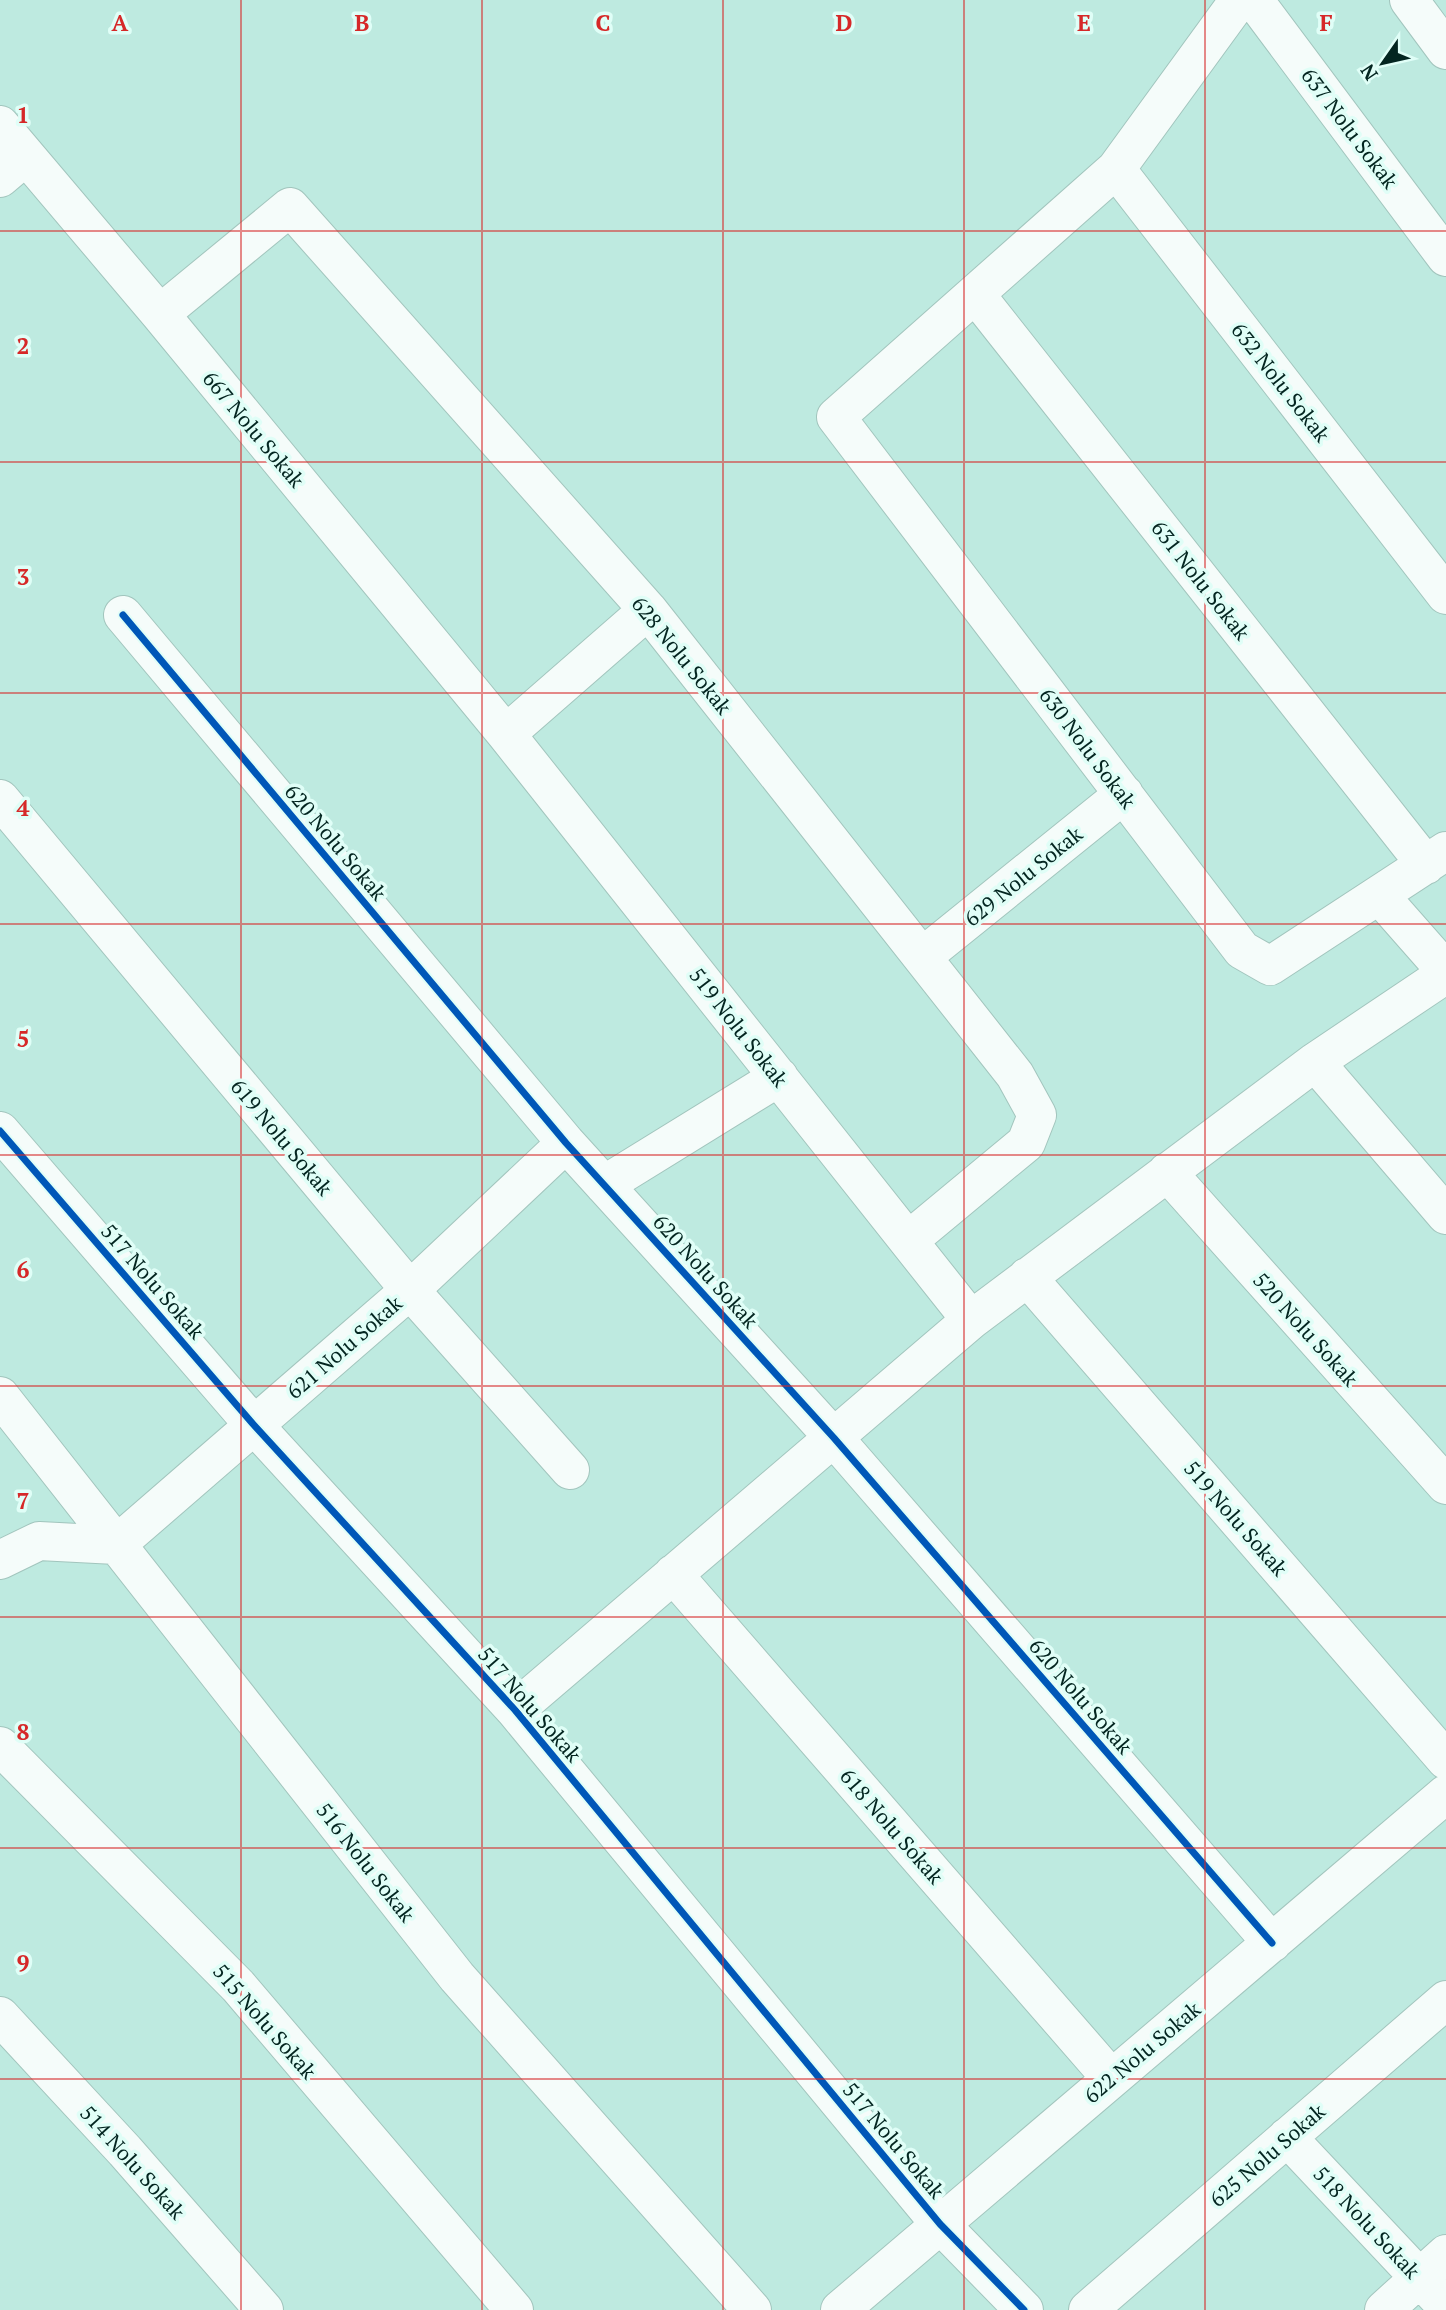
<svg xmlns="http://www.w3.org/2000/svg" width="1446" height="2310" viewBox="0 0 1446 2310" font-family="'PT Serif',serif">
  <style>
    .lines { fill: none; stroke-linecap: round; stroke-linejoin: round }
    .street-casing { stroke: #a2c5bd; stroke-width: 40 }
    .street { stroke: #f5fcfa; stroke-width: 38 }
    .cycleway-casing { stroke: #e0fef7; stroke-width: 11 }
    .cycleway { stroke: #0057b8; stroke-width: 7 }
    .grid { fill: none; stroke: #d62828; stroke-width: 2; stroke-opacity: 0.55 }
    .labels { text-anchor: middle; dominant-baseline: central; stroke-width: 7; stroke-linejoin: round; paint-order: stroke }
    .street-label { font-size: 21px; fill: #032520; stroke: #e0fef7 }
    .grid-label { font-size: 23px; text-anchor: middle; font-weight: bold; fill: #d62828; stroke: #e0fef7; stroke-width: 7; stroke-linejoin: round; paint-order: stroke }
  </style>
  <rect width="100%" height="100%" fill="#beeae0"/>
  <g class="lines">
    <defs>
      <path id="street" d="M 1239,0 L 1116,169 L 836,417 L 1242,950 L 1270,966 L 1446,851
        M 1254,0 L 1446,257
        M 1409,0 L 1446,50
        M 0,125 L 160,314 L 506,734 L 971,1320
        M 1116,169 L 1446,595
        M 0,178 L 26,156
        M 976,295 L 1426,865
        M 160,314 L 290,207 L 648,610 L 1015,1075 L 1037,1115 L 1026,1143 L 909,1240
        M 123,615 L 566,1143 L 834,1438 L 1272,1943
        M 506,734 L 648,610
        M 0,799 L 410,1290 L 570,1470
        M 1380,896 L 1446,971
        M 922,957 L 1124,794
        M 1315,1062 L 1446,1215
        M 0,1131 L 253,1424 L 515,1710 L 940,2224 L 1024,2310
        M 1167,1172 L 1446,1485
        M 604,1185 L 779,1077
        M 1027,1277 L 1446,1760
        M 0,1396 L 457,1977 L 752,2310
        M 0,1560 L 39,1541 L 116,1545 L 410,1290 L 566,1143
        M 673,1574 L 1111,2078
        M 515,1710 L 971,1320 L 1315,1062 L 1446,974
        M 0,1746 L 238,1986 L 514,2310
        M 0,2016 L 125,2151 L 264,2310
        M 1287,2137 L 1446,2306
        M 840,2310 L 1446,1794
        M 1088,2310 L 1446,2000
        M 1384,2310 L 1446,2254"/>
    </defs>
    <!-- street casing -->
    <use href="#street" class="street-casing"/>
    <!-- street -->
    <use href="#street" class="street"/>
    <defs>
      <path id="cycleway" d="M 123,615 L 566,1143 L 834,1438 L 1272,1943
        M 0,1131 L 253,1424 L 515,1710 L 940,2224 L 1024,2310"/>
    </defs>
    <!-- cycleway casing -->
    <use href="#cycleway" class="cycleway-casing"/>
    <!-- cycleway -->
    <use href="#cycleway" class="cycleway"/>
  </g>
  <!-- grid -->
  <path class="grid" d="M 241,0 L 241,2310M 482,0 L 482,2310M 723,0 L 723,2310M 964,0 L 964,2310M 1205,0 L 1205,2310M 0,231 L 1446,231M 0,462 L 1446,462M 0,693 L 1446,693M 0,924 L 1446,924M 0,1155 L 1446,1155M 0,1386 L 1446,1386M 0,1617 L 1446,1617M 0,1848 L 1446,1848M 0,2079 L 1446,2079"/>
  <g class="labels">
    <!-- street labels -->
    <g class="street-label">
      <text transform="translate(1350 128) rotate(53)">637 Nolu Sokak</text>
      <text transform="translate(1281 382) rotate(52)">632 Nolu Sokak</text>
      <text transform="translate(254 429) rotate(50)">667 Nolu Sokak</text>
      <text transform="translate(1201 580) rotate(52)">631 Nolu Sokak</text>
      <text transform="translate(682 655) rotate(51)">628 Nolu Sokak</text>
      <text transform="translate(1088 748) rotate(53)">630 Nolu Sokak</text>
      <text transform="translate(336 842) rotate(50)">620 Nolu Sokak</text>
      <text transform="translate(1023 876) rotate(-39)">629 Nolu Sokak</text>
      <text transform="translate(739 1027) rotate(52)">519 Nolu Sokak</text>
      <text transform="translate(282 1137) rotate(50)">619 Nolu Sokak</text>
      <text transform="translate(706 1271) rotate(48)">620 Nolu Sokak</text>
      <text transform="translate(153 1281) rotate(49)">517 Nolu Sokak</text>
      <text transform="translate(1306 1329) rotate(48)">520 Nolu Sokak</text>
      <text transform="translate(344 1347) rotate(-41)">621 Nolu Sokak</text>
      <text transform="translate(1236 1518) rotate(49)">519 Nolu Sokak</text>
      <text transform="translate(1081 1696) rotate(49)">620 Nolu Sokak</text>
      <text transform="translate(530 1704) rotate(49)">517 Nolu Sokak</text>
      <text transform="translate(892 1826) rotate(49)">618 Nolu Sokak</text>
      <text transform="translate(366 1862) rotate(52)">516 Nolu Sokak</text>
      <text transform="translate(265 2021) rotate(49)">515 Nolu Sokak</text>
      <text transform="translate(1142 2052) rotate(-40)">622 Nolu Sokak</text>
      <text transform="translate(894 2140) rotate(50)">517 Nolu Sokak</text>
      <text transform="translate(1267 2155) rotate(-41)">625 Nolu Sokak</text>
      <text transform="translate(133 2162) rotate(48)">514 Nolu Sokak</text>
      <text transform="translate(1367 2222) rotate(47)">518 Nolu Sokak</text>
    </g>
  </g>
  <g class="grid-label">
    <text x="120" y="31">A</text>
    <text x="362" y="31">B</text>
    <text x="603" y="31">C</text>
    <text x="844" y="31">D</text>
    <text x="1084" y="31">E</text>
    <text x="1326" y="31">F</text>
    <text x="23" y="123">1</text>
    <text x="23" y="354">2</text>
    <text x="23" y="585">3</text>
    <text x="23" y="816">4</text>
    <text x="23" y="1047">5</text>
    <text x="23" y="1278">6</text>
    <text x="23" y="1509">7</text>
    <text x="23" y="1740">8</text>
    <text x="23" y="1971">9</text>
  </g>
  <!-- north arrow -->
  <g transform="translate(1383 63) rotate(236)" stroke="#e0fef7" stroke-width="5" paint-order="stroke">
  <path d="M0-5L12 26L0 18L-12 26Z" fill="#032520"/>
  <text y="-10" font-size="19" font-weight="bold" text-anchor="middle" fill="#032520">N</text>
  </g>
</svg>
